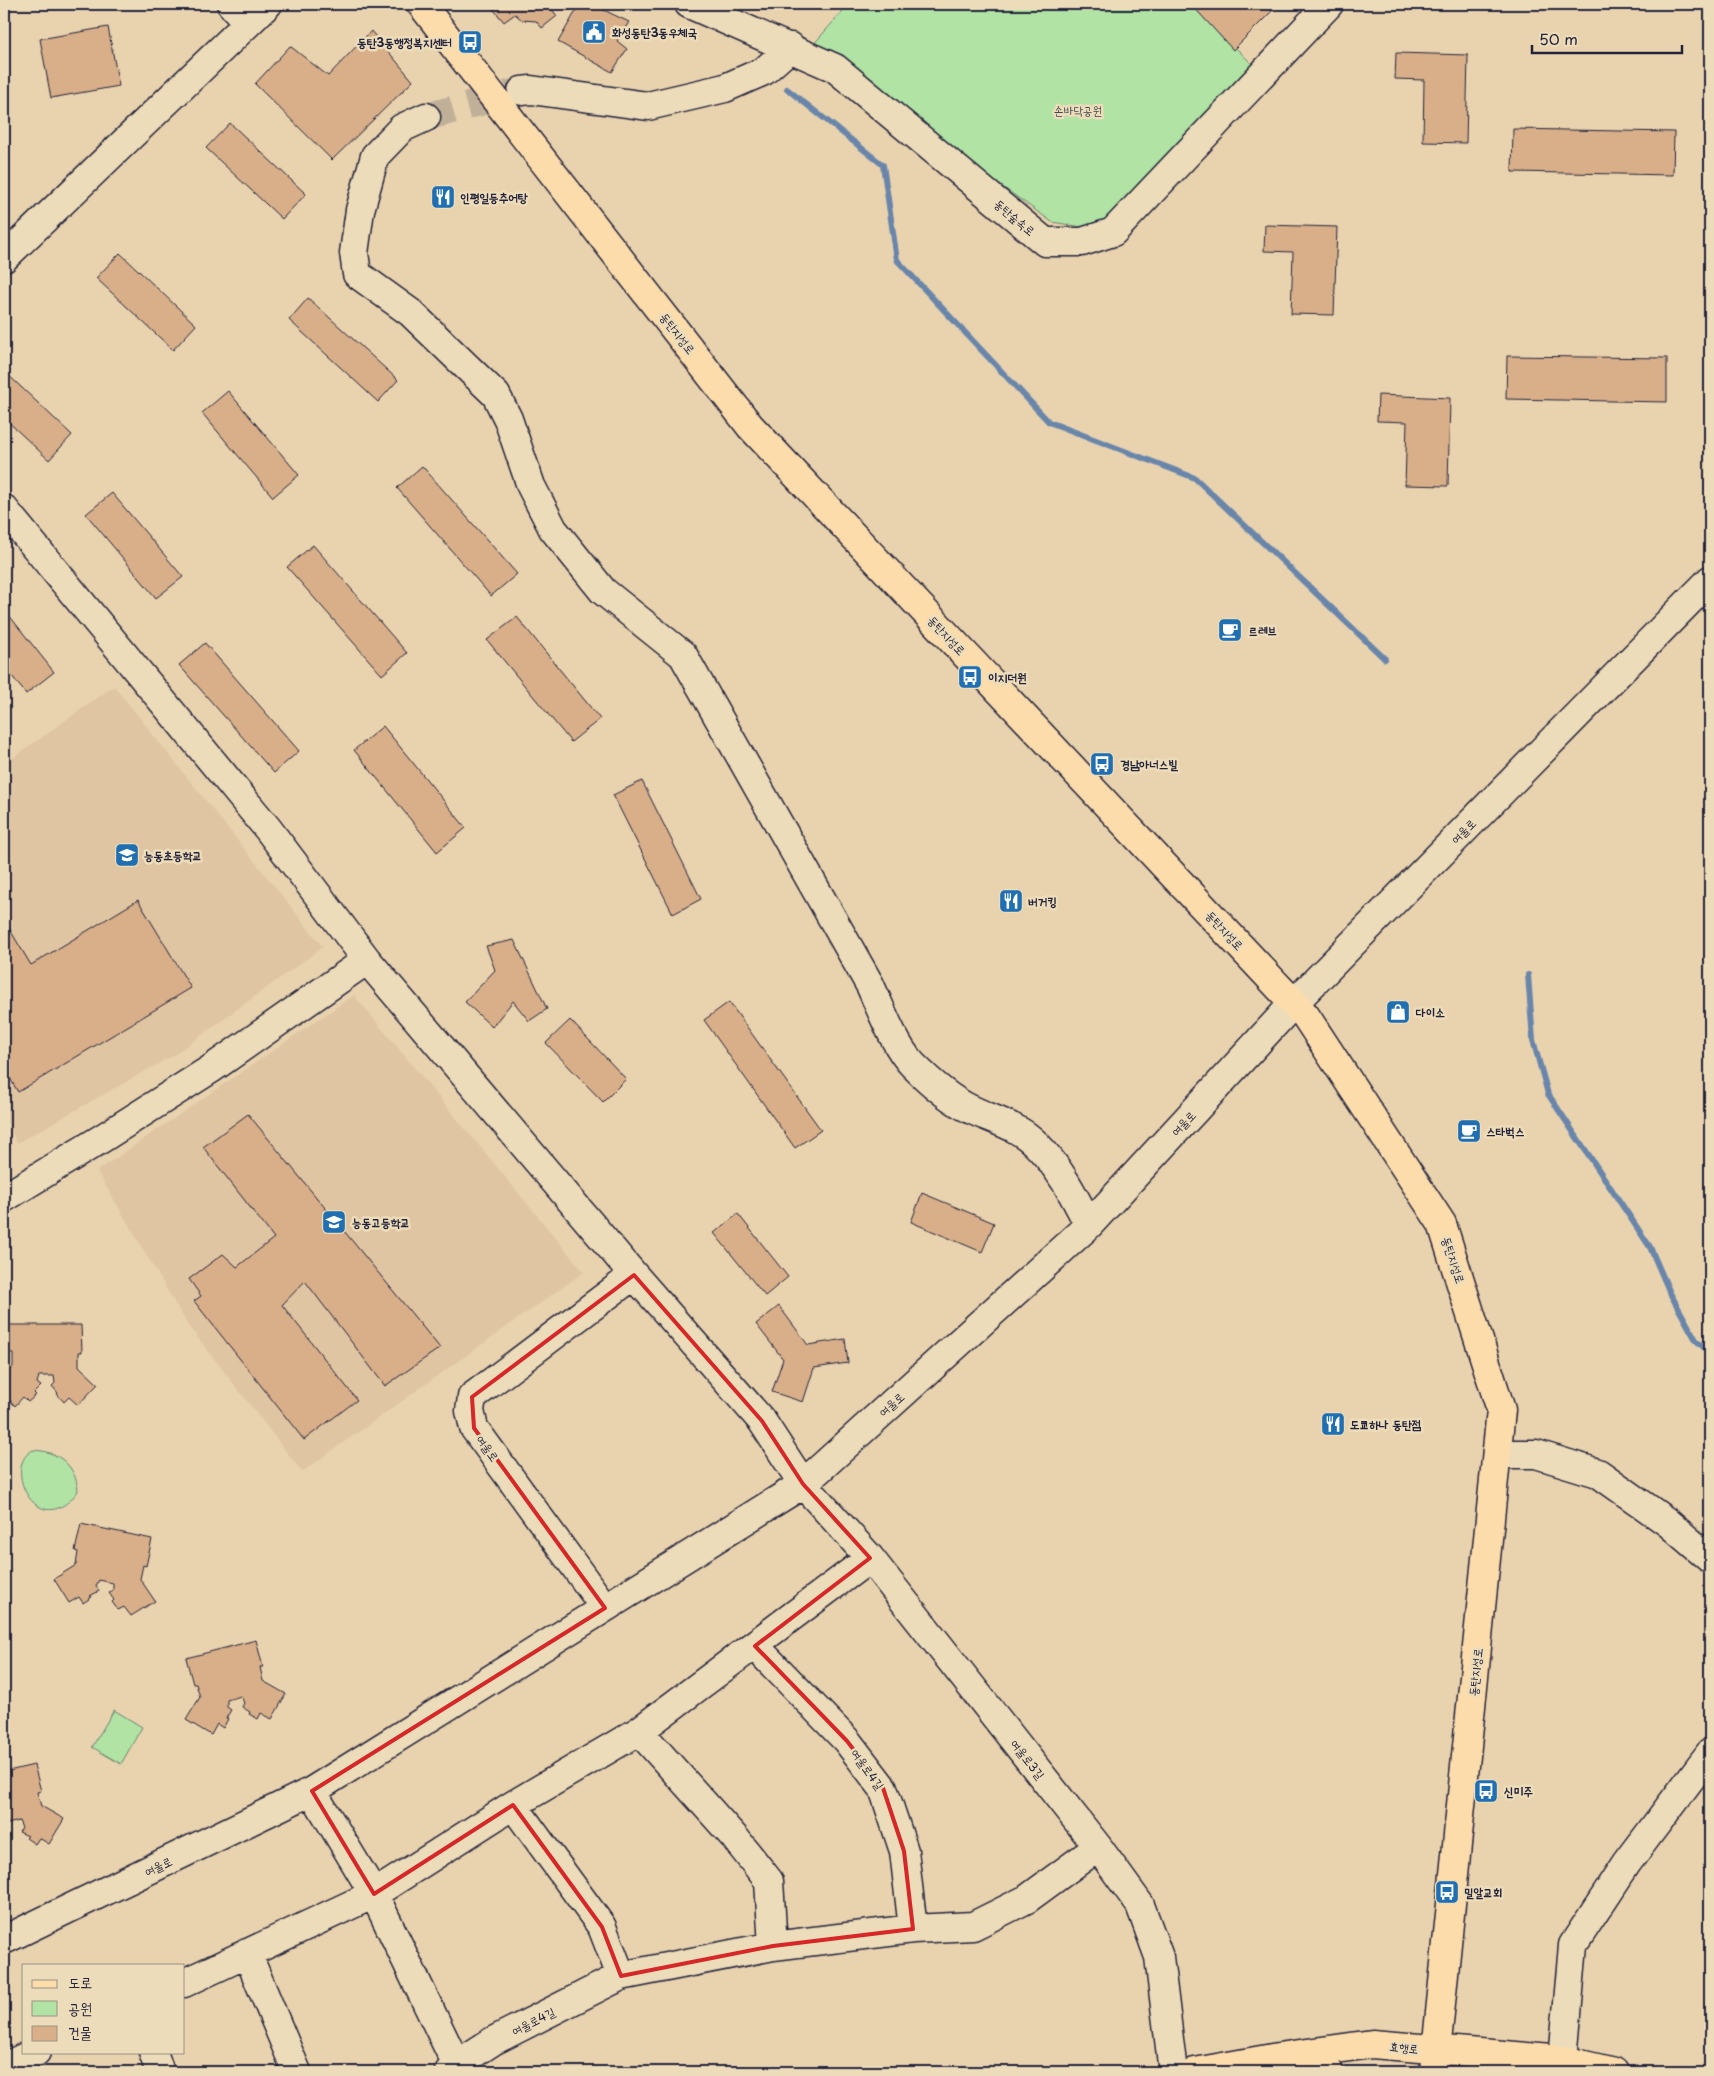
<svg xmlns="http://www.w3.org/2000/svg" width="1714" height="2076" viewBox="0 0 1714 2076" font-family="'Playpen Sans','Poor Story',sans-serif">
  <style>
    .built { fill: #e0c5a2 }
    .green { fill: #b0e3a4; stroke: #698270 }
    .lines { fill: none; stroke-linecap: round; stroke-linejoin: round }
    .stream { stroke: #6986aa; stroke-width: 6 }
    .building { fill: #d8af89; stroke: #22223b }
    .minor-tunnel { stroke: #c1b098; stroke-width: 28; stroke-dasharray: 28 14; stroke-linecap: butt }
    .minor-casing { stroke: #22223b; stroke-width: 31 }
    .major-casing { stroke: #22223b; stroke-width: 31 }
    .minor { stroke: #eddcb9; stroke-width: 28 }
    .major { stroke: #fddcac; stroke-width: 28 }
    .marked { fill: none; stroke: #d62828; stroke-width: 4; stroke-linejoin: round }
    .labels { text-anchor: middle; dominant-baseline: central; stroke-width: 5; stroke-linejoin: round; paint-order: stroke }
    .poi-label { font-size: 12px; font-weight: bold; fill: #22223b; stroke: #eddcb9; text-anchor: start }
    .park-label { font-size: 12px; fill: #3e4950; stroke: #eddcb9 }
    .street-label { font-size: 12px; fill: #22223b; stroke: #eddcb9 }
  </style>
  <rect width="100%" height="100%" fill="#e9d3af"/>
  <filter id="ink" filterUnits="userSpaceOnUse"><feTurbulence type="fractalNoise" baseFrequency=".02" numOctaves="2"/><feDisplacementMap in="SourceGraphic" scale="10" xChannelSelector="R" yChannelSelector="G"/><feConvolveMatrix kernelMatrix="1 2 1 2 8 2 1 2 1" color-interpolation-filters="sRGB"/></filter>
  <g filter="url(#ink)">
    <!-- built -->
    <path class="built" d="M 114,686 L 323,947 L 174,1055 L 17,1143 L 4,1118 L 4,764 Z
      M 354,995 L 584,1272 L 302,1472 L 187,1324 L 97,1171 Z"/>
    <!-- green -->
    <path class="green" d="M 849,4 L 1192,4 L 1256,68 L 1113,232 L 1052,222 L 835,68 L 812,46 Z
      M 33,1450 C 58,1451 76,1465 78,1491 C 39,1545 0,1466 33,1450 Z
      M 114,1710 L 142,1727 L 121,1764 L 92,1747 Z"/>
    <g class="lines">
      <!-- stream -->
      <path class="stream" d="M 787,89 L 883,165 L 897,260 L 1049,422 L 1195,478 L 1385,659
        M 1528,975 L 1533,1040 L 1548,1094 L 1650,1247 L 1670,1293 L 1696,1340 L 1710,1353"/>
    </g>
    <!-- building -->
    <path class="building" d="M 489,4 L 548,4 L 557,16 L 542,28 L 536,21 L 522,20 L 515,14 L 504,22 Z
      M 580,4 L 591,4 L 629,22 L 617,41 L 627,49 L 612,72 L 558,42 Z
      M 1191,4 L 1279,4 L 1233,50 Z
      M 108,27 L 119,86 L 51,98 L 40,39 Z
      M 371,31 L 413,81 L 332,160 L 255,84 L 290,46 L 328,76 Z
      M 1396,53 L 1468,55 L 1466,143 L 1423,142 L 1424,80 L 1395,79 Z
      M 230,123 L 306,194 L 282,219 L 206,148 Z
      M 1513,129 L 1674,132 L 1673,175 L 1512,172 Z
      M 1265,225 L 1337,227 L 1334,315 L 1291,314 L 1293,252 L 1264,251 Z
      M 120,253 L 196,325 L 173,350 L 96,278 Z
      M 308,298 L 398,380 L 378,402 L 289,320 Z
      M 1507,356 L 1667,358 L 1667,402 L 1506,399 Z
      M 4,371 L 72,435 L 49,460 L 4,418 Z
      M 228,391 L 299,475 L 273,497 L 202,413 Z
      M 1378,395 L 1450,398 L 1448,486 L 1405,485 L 1407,422 L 1377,421 Z
      M 422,466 L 517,574 L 491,596 L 397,488 Z
      M 112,493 L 183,577 L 156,598 L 86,514 Z
      M 313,545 L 407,653 L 382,675 L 287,567 Z
      M 4,609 L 54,672 L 26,694 L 4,666 Z
      M 517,617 L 600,719 L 571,742 L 487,640 Z
      M 205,643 L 299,751 L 274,773 L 179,665 Z
      M 383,726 L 466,828 L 437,852 L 354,750 Z
      M 642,781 L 701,899 L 673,914 L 613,795 Z
      M 138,900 L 191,988 L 18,1092 L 4,1068 L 4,920 L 31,965 Z
      M 514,940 L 547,1009 L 529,1021 L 513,1001 L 492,1027 L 465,1002 L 495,970 L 486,946 Z
      M 729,1002 L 821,1130 L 795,1148 L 704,1020 Z
      M 570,1020 L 626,1079 L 603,1102 L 546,1043 Z
      M 248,1114 L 440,1348 L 385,1386 L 305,1281 L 282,1305 L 357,1400 L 304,1440 L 194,1301 L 201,1296 L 189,1279 L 223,1254 L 237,1267 L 274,1238 L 203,1147 Z
      M 922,1193 L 994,1223 L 982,1252 L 911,1222 Z
      M 738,1214 L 788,1277 L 765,1296 L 714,1233 Z
      M 779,1306 L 808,1345 L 845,1339 L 848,1363 L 814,1368 L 803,1402 L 772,1392 L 783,1359 L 756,1324 Z
      M 9,1325 L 81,1325 L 82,1352 L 79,1352 L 79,1366 L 98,1384 L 78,1405 L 69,1397 L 64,1402 L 57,1394 L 58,1393 L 52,1386 L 55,1383 L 54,1376 L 39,1376 L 37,1383 L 41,1386 L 34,1393 L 36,1395 L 28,1402 L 23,1397 L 15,1406 L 4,1394 L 4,1376 L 13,1367 L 13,1353 L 9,1353 Z
      M 81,1524 L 152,1539 L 146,1566 L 143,1565 L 140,1579 L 155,1601 L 131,1616 L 124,1607 L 118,1610 L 112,1602 L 114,1600 L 109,1593 L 113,1590 L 113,1583 L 99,1580 L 96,1586 L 99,1591 L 90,1596 L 92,1597 L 83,1603 L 79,1597 L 69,1603 L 54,1579 L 76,1565 L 78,1552 L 75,1551 Z
      M 256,1640 L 263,1667 L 260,1667 L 263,1681 L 286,1694 L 272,1719 L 261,1713 L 258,1719 L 249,1714 L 250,1712 L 242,1707 L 244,1703 L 241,1696 L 227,1700 L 227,1707 L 231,1710 L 226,1718 L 228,1719 L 223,1728 L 217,1724 L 211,1735 L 186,1720 L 200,1697 L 196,1684 L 193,1684 L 186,1658 Z
      M 34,1765 L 41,1791 L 37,1792 L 41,1806 L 64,1819 L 49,1844 L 39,1838 L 35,1844 L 26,1838 L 28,1836 L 19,1832 L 22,1828 L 19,1821 L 4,1825 L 5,1832 L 9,1835 L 4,1848 L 4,1772 Z"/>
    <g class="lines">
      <!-- minor-tunnel -->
      <path class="minor-tunnel" d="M 426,117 L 516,92"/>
      <defs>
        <path id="minor" d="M 231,4 L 248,23
          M 689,4 L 835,68 L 1045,242 L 1082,242 L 1113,232 L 1329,4
          M 522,91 L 531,90 L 648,106 L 725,88 L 764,71 L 791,47
          M 426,117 L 402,128 L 375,156 L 360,210 L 354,253 L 357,274 L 411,313 L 496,395 L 508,419 L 531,486 L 553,529 L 603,591 L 683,655 L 870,985 C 881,1009 895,1047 913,1065 C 930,1082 949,1099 970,1109 C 993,1120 1019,1126 1037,1145 C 1060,1168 1074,1196 1089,1225
          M 4,258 L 268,4
          M 4,509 L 268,829 L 367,960 L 634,1275 L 762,1421 L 803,1484 L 870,1558 L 1098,1847 L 1140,1905 L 1159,1957 L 1173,2072
          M 4,1198 L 101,1139 L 211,1069 L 367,960
          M 1497,1454 L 1536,1454 L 1598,1473 L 1667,1522 L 1710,1559
          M 605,1608 L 474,1428 L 470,1411 L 472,1397 L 634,1275
          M 755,1646 L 847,1741 L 883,1788 L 904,1851 L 913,1929
          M 639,1731 L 735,1838 L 769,1881 L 773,1946
          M 312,1791 L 374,1894 L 460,2072
          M 513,1805 L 602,1927 L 621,1976
          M 4,1940 L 312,1791 L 803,1484 L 1089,1225 L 1294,1003 L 1710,580
          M 247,1953 L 297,2072
          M 184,1983 L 374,1894 L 513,1805 L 639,1731 L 870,1558
          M 153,2052 L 160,2072
          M 1563,2060 L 1573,1945 L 1627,1863 L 1710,1753
          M 4,2067 L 36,2052
          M 449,2072 L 456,2065 L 493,2041 L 621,1976 L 773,1946 L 913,1929 L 973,1926 L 1027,1899 L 1098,1847"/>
        <path id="major" d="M 421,4 L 750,426 L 1305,1015 L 1442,1224 L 1501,1410 L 1434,2072
          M 1287,2060 L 1329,2072
          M 1195,2072 L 1278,2057 L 1372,2044 L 1563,2060 L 1614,2072"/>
      </defs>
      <!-- minor casing -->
      <use href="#minor" class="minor-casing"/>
      <!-- major casing -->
      <use href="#major" class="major-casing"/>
      <!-- minor -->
      <use href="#minor" class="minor"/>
      <!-- major -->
      <use href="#major" class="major"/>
    </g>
  </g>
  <!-- marked area -->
  <path class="marked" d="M 634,1275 L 762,1421 L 803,1484 L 870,1558 L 755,1646 L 847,1741 L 883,1788 L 904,1851 L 913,1929 L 773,1946 L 621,1976 L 602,1927 L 513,1805 L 374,1894 L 312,1791 L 605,1608 L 474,1428 L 472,1397 Z"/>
  <!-- icons -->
  <defs>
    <symbol id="civic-square" viewBox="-11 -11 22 22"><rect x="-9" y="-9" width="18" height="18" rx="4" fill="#1f6fb2" stroke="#eddcb9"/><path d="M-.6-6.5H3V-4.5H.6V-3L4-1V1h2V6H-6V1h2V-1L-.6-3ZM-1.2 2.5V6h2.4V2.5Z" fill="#fff"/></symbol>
    <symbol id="bus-square" viewBox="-11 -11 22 22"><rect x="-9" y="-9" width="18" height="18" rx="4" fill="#1f6fb2" stroke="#eddcb9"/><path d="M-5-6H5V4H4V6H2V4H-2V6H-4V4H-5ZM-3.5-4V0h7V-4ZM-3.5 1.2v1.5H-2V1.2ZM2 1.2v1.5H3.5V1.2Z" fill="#fff"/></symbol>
    <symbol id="restaurant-square" viewBox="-11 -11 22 22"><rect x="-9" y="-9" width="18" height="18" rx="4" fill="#1f6fb2" stroke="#eddcb9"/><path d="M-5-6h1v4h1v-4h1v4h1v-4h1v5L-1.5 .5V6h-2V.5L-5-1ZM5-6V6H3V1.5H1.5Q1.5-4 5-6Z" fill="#fff"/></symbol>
    <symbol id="cafe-square" viewBox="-11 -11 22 22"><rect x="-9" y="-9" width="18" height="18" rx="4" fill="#1f6fb2" stroke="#eddcb9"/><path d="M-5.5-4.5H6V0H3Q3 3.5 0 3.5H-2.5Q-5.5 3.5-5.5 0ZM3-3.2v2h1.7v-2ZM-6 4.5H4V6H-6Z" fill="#fff"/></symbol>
    <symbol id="school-square" viewBox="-11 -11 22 22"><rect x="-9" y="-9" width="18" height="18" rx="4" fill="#1f6fb2" stroke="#eddcb9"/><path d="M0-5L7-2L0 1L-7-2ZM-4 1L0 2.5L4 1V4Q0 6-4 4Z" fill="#fff"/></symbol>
    <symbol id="shop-square" viewBox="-11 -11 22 22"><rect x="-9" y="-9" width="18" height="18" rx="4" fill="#1f6fb2" stroke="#eddcb9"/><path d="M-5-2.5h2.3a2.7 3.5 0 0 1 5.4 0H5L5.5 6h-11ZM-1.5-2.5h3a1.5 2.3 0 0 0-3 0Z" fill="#fff"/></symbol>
  </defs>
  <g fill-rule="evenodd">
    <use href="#civic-square" x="580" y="18" width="28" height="28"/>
    <use href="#bus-square" x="456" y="28" width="28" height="28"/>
    <use href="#restaurant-square" x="429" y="183" width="28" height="28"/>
    <use href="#cafe-square" x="1216" y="616" width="28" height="28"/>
    <use href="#bus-square" x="956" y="663" width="28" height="28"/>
    <use href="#bus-square" x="1088" y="750" width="28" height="28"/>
    <use href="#school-square" x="113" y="841" width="28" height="28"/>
    <use href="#restaurant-square" x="997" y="887" width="28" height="28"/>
    <use href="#shop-square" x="1384" y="998" width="28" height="28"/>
    <use href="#cafe-square" x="1455" y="1117" width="28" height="28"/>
    <use href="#school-square" x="320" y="1208" width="28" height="28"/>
    <use href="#restaurant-square" x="1319" y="1410" width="28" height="28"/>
    <use href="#bus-square" x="1472" y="1777" width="28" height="28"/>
    <use href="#bus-square" x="1433" y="1878" width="28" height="28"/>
  </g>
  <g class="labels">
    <!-- poi labels -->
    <g class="poi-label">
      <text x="612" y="32">화성동탄3동우체국</text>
      <text x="452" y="42" text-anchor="end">동탄3동행정복지센터</text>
      <text x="460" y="197">인평일등추어탕</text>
      <text x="1248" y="630">르레브</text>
      <text x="988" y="677">이지더원</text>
      <text x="1120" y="764">경남아너스빌</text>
      <text x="144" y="855">능동초등학교</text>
      <text x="1028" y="901">버거킹</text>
      <text x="1416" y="1012">다이소</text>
      <text x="1486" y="1131">스타벅스</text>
      <text x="352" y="1222">능동고등학교</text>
      <text x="1350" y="1424">도쿄하나 동탄점</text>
      <text x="1504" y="1791">신미주</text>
      <text x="1464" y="1892">밀알교회</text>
    </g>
    <!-- park labels -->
    <g class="park-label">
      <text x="1078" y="110">손바닥공원</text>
    </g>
    <!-- street labels -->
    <g class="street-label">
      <text transform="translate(1015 217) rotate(40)">동탄숲속로</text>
      <text transform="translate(678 333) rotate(52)">동탄지성로</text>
      <text transform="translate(947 635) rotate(47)">동탄지성로</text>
      <text transform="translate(1463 831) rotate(-45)">여울로</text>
      <text transform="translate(1225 930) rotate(47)">동탄지성로</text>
      <text transform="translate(1183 1123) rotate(-47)">여울로</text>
      <text transform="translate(1454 1260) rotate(72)">동탄지성로</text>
      <text transform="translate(891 1404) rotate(-42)">여울로</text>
      <text transform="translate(488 1448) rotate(54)">여울로</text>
      <text transform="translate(1475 1672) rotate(-84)">동탄지성로</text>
      <text transform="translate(1028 1759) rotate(52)">여울로3길</text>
      <text transform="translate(868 1769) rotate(54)">여울로4길</text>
      <text transform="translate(158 1866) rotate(-26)">여울로</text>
      <text transform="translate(533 2021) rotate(-27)">여울로4길</text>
      <text transform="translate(1404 2047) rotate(6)">효행로</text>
    </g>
  </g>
  <!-- margin -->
  <rect width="1714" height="2076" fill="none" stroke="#eddcb9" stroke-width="20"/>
  <rect x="10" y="10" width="1694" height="2056" fill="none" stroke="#22223b" stroke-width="2" filter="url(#ink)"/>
  <!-- legend -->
  <rect x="22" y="1964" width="162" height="90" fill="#eddcb9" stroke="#9c9287"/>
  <rect x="32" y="1980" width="25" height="8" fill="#fddcac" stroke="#9c9287"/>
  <text x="68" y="1988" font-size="15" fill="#22223b">도로</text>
  <rect x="32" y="2001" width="25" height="15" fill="#b0e3a4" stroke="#9c9287"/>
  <text x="68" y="2014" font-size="15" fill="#22223b">공원</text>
  <rect x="32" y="2026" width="25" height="15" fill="#d8af89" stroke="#9c9287"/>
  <text x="68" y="2038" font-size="15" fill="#22223b">건물</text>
  <!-- scale -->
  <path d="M1532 45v8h150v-8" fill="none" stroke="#22223b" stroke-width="2.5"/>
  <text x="1539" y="45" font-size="15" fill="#22223b" stroke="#eddcb9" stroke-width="4" paint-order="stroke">50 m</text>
</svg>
